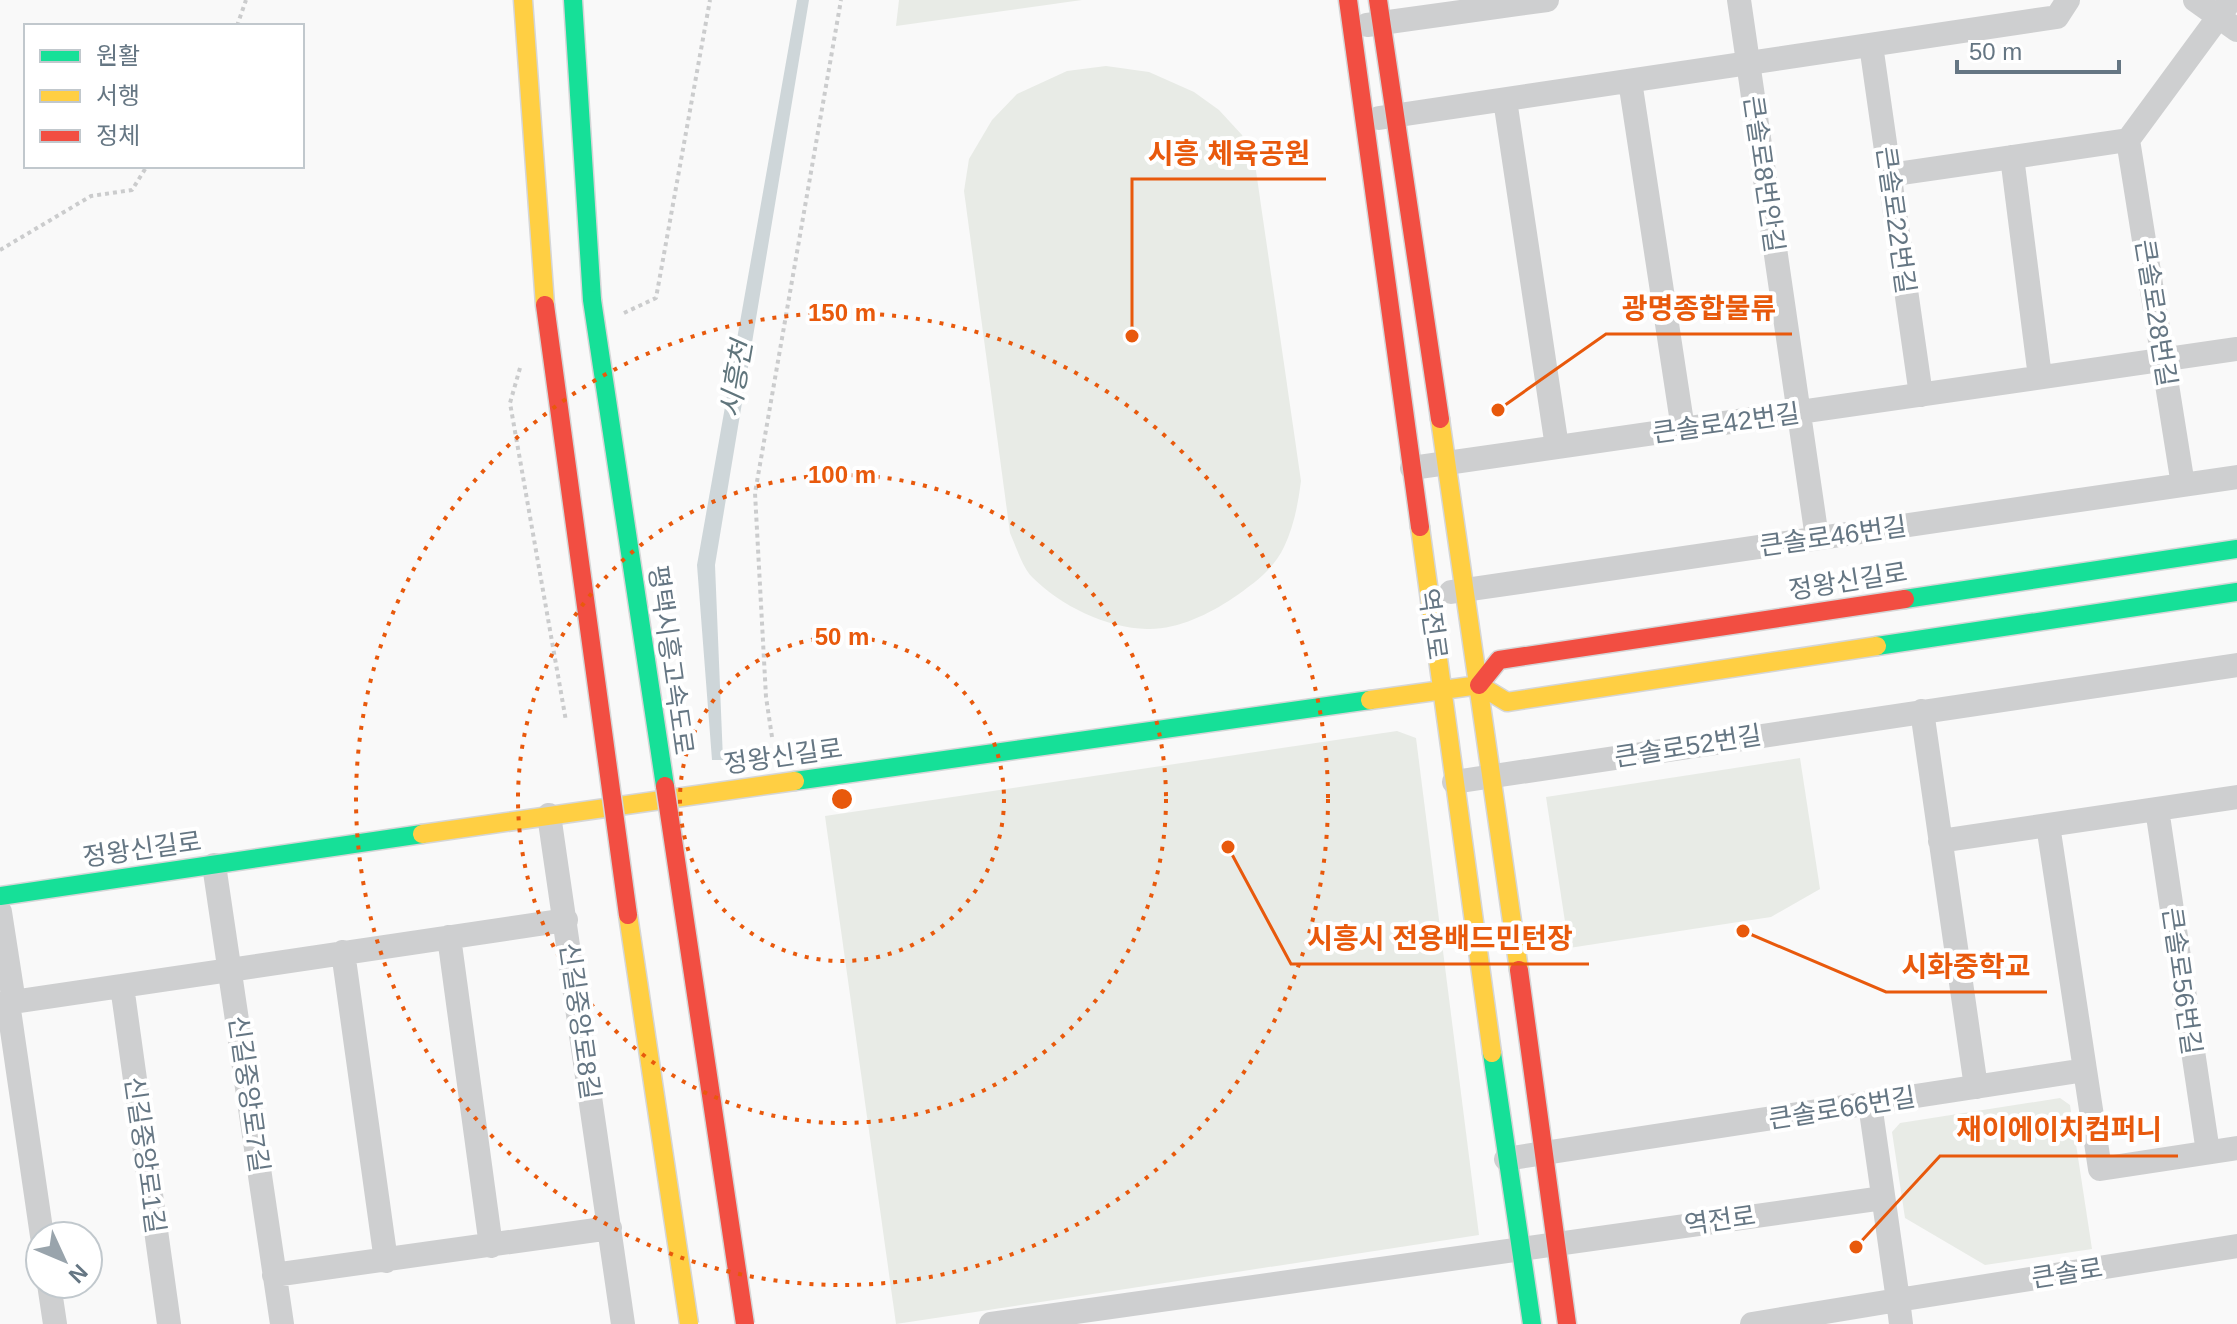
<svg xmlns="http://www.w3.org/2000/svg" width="2237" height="1324" viewBox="0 0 2237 1324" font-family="Helvetica,'Noto Sans KR',sans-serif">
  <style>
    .green { fill: #e8ebe6 }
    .water { fill: #ced6d9 }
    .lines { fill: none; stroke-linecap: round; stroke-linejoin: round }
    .fast-casing { stroke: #d5d6d7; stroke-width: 21 }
    .slow-casing { stroke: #d5d6d7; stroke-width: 21 }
    .jam-casing { stroke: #d5d6d7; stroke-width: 21 }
    .path { stroke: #cbcccd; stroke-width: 4; stroke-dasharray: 4 4; stroke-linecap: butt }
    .street { stroke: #cecfd0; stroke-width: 24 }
    .fast { stroke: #16e098; stroke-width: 18 }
    .slow { stroke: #ffcf43; stroke-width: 18 }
    .jam { stroke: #f24e42; stroke-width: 18 }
    .fast-bridge-casing { stroke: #d5d6d6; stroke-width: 21; stroke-linecap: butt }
    .slow-bridge-casing { stroke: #d5d6d6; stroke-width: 21; stroke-linecap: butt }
    .jam-bridge-casing { stroke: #d5d6d6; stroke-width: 21; stroke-linecap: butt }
    .fast-bridge { stroke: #16e098; stroke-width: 18 }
    .slow-bridge { stroke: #ffcf43; stroke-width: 18 }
    .jam-bridge { stroke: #f24e42; stroke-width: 18 }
    .ring { fill: none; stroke: #e8590c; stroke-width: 4; stroke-dasharray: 4 8 }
    .labels { text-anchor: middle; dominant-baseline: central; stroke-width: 8; stroke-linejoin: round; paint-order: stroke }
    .street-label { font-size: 26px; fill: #657683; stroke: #fff }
    .water-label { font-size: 28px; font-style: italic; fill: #60757c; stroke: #fff }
    .centre { fill: #e8590c; stroke: #fff; stroke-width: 4 }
    .ring-label { font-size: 24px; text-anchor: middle; font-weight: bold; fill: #e8590c; stroke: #fff; stroke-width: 8; stroke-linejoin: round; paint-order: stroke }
    .leader { fill: none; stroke: #e8590c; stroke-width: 3 }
    .callout-dot { fill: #e8590c; stroke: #fff; stroke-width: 3 }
    .callout-label { font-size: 28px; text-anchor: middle; font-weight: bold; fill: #e8590c; stroke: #fff; stroke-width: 8; stroke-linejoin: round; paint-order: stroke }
  </style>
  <rect width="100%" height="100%" fill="#f9f9f9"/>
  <!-- green -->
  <path class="green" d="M 899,0 L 1082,0 L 896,26 Z
    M 1106,66 L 1149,72 L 1194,92 L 1219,110 L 1242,135 L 1255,164 L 1301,481 C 1298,504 1294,526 1284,547 C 1273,570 1253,584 1233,598 C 1209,614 1177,630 1147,629 C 1106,628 1061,606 1032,577 C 1022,567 1016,546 1010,533 L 964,191 L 969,159 L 992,120 L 1017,94 L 1067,71 Z
    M 1397,731 L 1416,738 L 1479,1235 L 896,1324 L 825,816 Z
    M 1800,758 L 1820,889 L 1771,917 L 1569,948 L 1546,797 Z
    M 2060,1098 L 2070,1105 L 2092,1249 L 1985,1265 L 1905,1218 L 1892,1132 L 1900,1123 Z"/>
  <!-- water -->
  <path class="water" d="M 797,0 L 809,0 L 715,565 L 723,760 L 712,760 L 697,565 Z"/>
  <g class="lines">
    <defs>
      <path id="fast" d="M 573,0 L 592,300
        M 1905,599 L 2237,549
        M 1877,646 L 2237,592
        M 795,781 L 1370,700
        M 0,896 L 422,834
        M 1492,1053 L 1532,1324"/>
      <path id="slow" d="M 523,0 L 545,305
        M 1440,419 L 1519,970
        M 1420,527 L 1492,1053
        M 1370,700 L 1479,685 L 1507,702 L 1877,646
        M 422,834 L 795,781"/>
      <path id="jam" d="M 1348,0 L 1420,527
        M 1378,0 L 1440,419
        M 1479,685 L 1499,660 L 1905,599
        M 1519,970 L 1567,1324"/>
    </defs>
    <!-- fast casing -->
    <use href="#fast" class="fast-casing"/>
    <!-- slow casing -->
    <use href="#slow" class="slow-casing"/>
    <!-- jam casing -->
    <use href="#jam" class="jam-casing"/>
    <!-- path -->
    <path class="path" d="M 237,26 L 246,0
      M 0,250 L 91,196 L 132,190 L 147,166
      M 624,313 L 656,298 L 710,0
      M 520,368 L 510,403 L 566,721
      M 772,737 L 766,697 L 755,493 L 841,0"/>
    <!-- street -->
    <path class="street" d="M 1739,0 L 1817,538
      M 2195,0 L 2237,30
      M 1367,25 L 1547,0
      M 1871,45 L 1921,395
      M 1630,81 L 1683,429
      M 1505,100 L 1557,447
      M 1379,118 L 2057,17 L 2068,0
      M 2128,140 L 2183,485
      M 2012,157 L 2040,377
      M 1889,175 L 2128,140 L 2231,0
      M 1412,468 L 2237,349
      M 1451,592 L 2237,477
      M 1922,711 L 1976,1087
      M 1454,782 L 2237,665
      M 2157,809 L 2208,1152
      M 549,815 L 623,1324
      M 2048,825 L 2085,1070
      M 1940,841 L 2237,797
      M 214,865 L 282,1324
      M 0,912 L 14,1002
      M 449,937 L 491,1246
      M 343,952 L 386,1261
      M 122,986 L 169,1324
      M 8,1003 L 42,1236
      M 0,1004 L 566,920
      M 1870,1104 L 1898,1300 L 2237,1246
      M 1506,1159 L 2085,1070 L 2100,1169 L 2237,1148
      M 274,1275 L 610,1228
      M 49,1284 L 55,1324
      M 991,1324 L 1883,1198
      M 1752,1324 L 1898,1300 L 1901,1324"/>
    <!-- fast -->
    <use href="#fast" class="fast"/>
    <!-- slow -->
    <use href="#slow" class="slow"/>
    <!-- jam -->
    <use href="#jam" class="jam"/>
    <defs>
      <path id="fast-bridge" d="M 592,300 L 665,786"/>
      <path id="slow-bridge" d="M 628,915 L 689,1324"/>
      <path id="jam-bridge" d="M 545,305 L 628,915
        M 665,786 L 745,1324"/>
    </defs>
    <!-- fast-bridge casing -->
    <use href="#fast-bridge" class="fast-bridge-casing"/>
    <!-- slow-bridge casing -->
    <use href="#slow-bridge" class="slow-bridge-casing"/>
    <!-- jam-bridge casing -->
    <use href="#jam-bridge" class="jam-bridge-casing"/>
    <!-- fast-bridge -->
    <use href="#fast-bridge" class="fast-bridge"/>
    <!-- slow-bridge -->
    <use href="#slow-bridge" class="slow-bridge"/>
    <!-- jam-bridge -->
    <use href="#jam-bridge" class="jam-bridge"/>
  </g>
  <!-- distance rings -->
  <g class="ring">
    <circle cx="842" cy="799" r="162"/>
    <circle cx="842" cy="799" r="324"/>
    <circle cx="842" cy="799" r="486"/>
  </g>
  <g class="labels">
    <!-- street labels -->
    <g class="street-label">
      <text transform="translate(1764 174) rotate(82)">큰솔로8번안길</text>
      <text transform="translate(1896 220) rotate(82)">큰솔로22번길</text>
      <text transform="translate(2156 313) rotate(81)">큰솔로28번길</text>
      <text transform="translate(1726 423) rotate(-8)">큰솔로42번길</text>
      <text transform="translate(1833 536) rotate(-8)">큰솔로46번길</text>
      <text transform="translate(1848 581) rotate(-9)">정왕신길로</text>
      <text transform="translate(1433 624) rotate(82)">역전로</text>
      <text transform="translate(671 660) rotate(82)">평택시흥고속도로</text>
      <text transform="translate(1688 746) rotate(-9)">큰솔로52번길</text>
      <text transform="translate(783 756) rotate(-8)">정왕신길로</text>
      <text transform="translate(142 849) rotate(-8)">정왕신길로</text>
      <text transform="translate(2182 981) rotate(82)">큰솔로56번길</text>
      <text transform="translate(580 1021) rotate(82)">신길중앙로8길</text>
      <text transform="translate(249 1094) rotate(82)">신길중앙로7길</text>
      <text transform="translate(1842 1108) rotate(-9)">큰솔로66번길</text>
      <text transform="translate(145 1155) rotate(82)">신길중앙로1길</text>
      <text transform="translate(1720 1220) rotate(-8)">역전로</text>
      <text transform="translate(2067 1273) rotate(-9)">큰솔로</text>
    </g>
    <!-- water labels -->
    <g class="water-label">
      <text transform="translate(736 379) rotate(-80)">시흥천</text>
    </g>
  </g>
  <circle cx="842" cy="799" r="12" class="centre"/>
  <g class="ring-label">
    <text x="842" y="321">150 m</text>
    <text x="842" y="483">100 m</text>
    <text x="842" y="645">50 m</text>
  </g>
  <!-- callouts -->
  <path class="leader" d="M1132 336L1132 179H1326M1498 410L1606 334H1792M1228 847L1291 964H1589M1743 931L1886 992H2047M1856 1247L1940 1156H2178"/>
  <g class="callout-dot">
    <circle cx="1132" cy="336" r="8"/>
    <circle cx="1498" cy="410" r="8"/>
    <circle cx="1228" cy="847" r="8"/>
    <circle cx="1743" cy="931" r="8"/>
    <circle cx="1856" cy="1247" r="8"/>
  </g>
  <g class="callout-label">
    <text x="1229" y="163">시흥 체육공원</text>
    <text x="1699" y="318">광명종합물류</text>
    <text x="1440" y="948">시흥시 전용배드민턴장</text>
    <text x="1966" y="976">시화중학교</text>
    <text x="2059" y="1139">재이에이치컴퍼니</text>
  </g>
  <!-- legend -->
  <rect x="24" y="24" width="280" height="144" fill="#ffffff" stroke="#c1c8cd" stroke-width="2"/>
  <rect x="40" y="50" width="40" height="12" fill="#16e098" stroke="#c1c8cd" stroke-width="2"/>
  <text x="96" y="64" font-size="24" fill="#657683">원활</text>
  <rect x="40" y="90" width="40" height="12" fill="#ffcf43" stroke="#c1c8cd" stroke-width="2"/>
  <text x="96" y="104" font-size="24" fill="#657683">서행</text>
  <rect x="40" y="130" width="40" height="12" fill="#f24e42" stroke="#c1c8cd" stroke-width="2"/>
  <text x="96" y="144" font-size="24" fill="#657683">정체</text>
  <!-- north arrow -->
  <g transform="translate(64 1260) rotate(134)"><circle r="38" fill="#ffffff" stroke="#c1c8cd" stroke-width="2"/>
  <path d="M0-6L14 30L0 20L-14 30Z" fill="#99a4ac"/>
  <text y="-12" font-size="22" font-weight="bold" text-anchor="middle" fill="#657683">N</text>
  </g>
  <!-- scale -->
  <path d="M1957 60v12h162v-12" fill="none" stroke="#657683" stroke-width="4"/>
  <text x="1969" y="60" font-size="24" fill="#657683" stroke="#ffffff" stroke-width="6" paint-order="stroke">50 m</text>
</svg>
